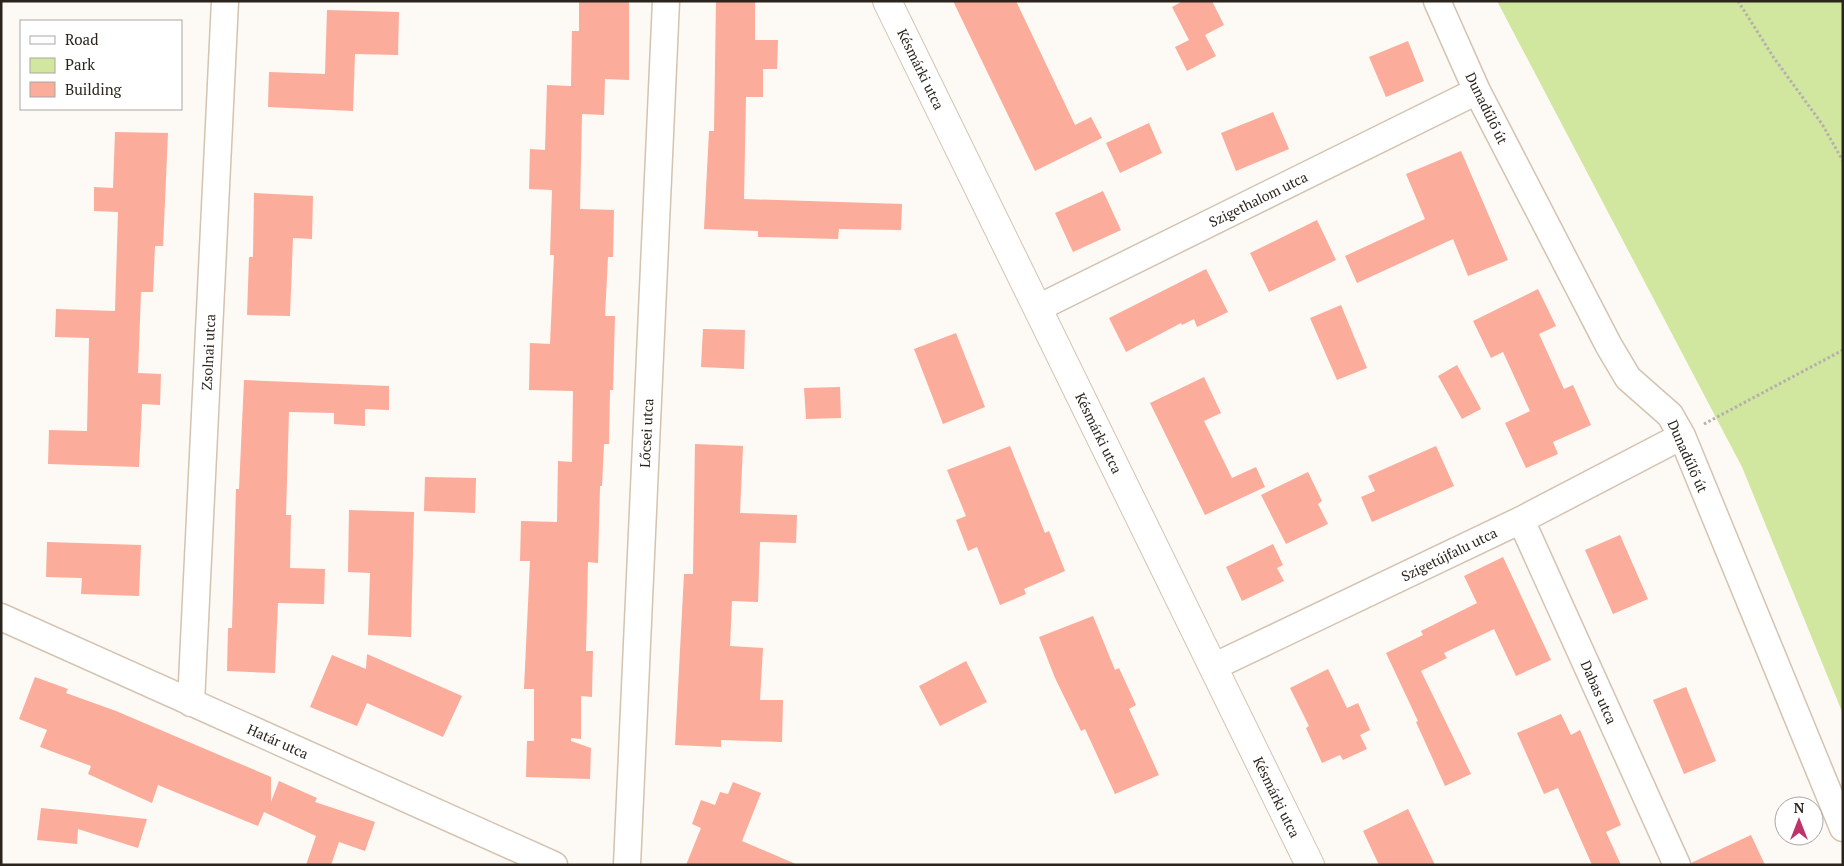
<svg xmlns="http://www.w3.org/2000/svg" width="1844" height="866" viewBox="0 0 1844 866" font-family="'PT Serif',serif">
  <style>
    .green { fill: #d1e69e }
    .building { fill: #fbac9a }
    .lines { fill: none; stroke-linecap: round; stroke-linejoin: round }
    .minor-casing { stroke: #d4c3b0; stroke-width: 29 }
    .tertiary-casing { stroke: #d4c3b0; stroke-width: 30 }
    .path { stroke: #b5b0ab; stroke-width: 3; stroke-dasharray: 2.5 2.5; stroke-linecap: butt }
    .minor { stroke: #fff; stroke-width: 26 }
    .tertiary { stroke: #fff; stroke-width: 28 }
    .labels { text-anchor: middle; dominant-baseline: central; stroke-width: 4; stroke-linejoin: round; paint-order: stroke }
    .street-label { font-size: 14px; fill: #2a241d; stroke: #fff }
  </style>
  <rect width="100%" height="100%" fill="#fdf9f5"/>
  <!-- green -->
  <path class="green" d="M 1497,1 L 1843,1 L 1843,714 L 1742,467 Z"/>
  <!-- building -->
  <path class="building" d="M 579,1 L 629,1 L 629,80 L 605,79 L 604,115 L 582,114 L 580,209 L 614,210 L 613,257 L 608,257 L 605,316 L 615,316 L 613,390 L 610,390 L 609,444 L 604,444 L 602,486 L 600,486 L 598,563 L 588,562 L 586,651 L 593,651 L 592,697 L 581,696 L 581,739 L 571,738 L 571,741 L 591,748 L 590,779 L 526,777 L 527,741 L 534,741 L 534,689 L 524,689 L 530,561 L 520,561 L 521,521 L 557,522 L 558,461 L 572,462 L 573,391 L 529,390 L 530,343 L 550,344 L 554,255 L 550,255 L 552,190 L 529,189 L 530,149 L 545,150 L 547,85 L 571,86 L 572,31 L 579,31 Z
    M 716,1 L 755,1 L 755,40 L 778,40 L 777,69 L 763,69 L 763,97 L 746,97 L 744,199 L 902,204 L 901,230 L 839,229 L 838,239 L 758,237 L 758,231 L 704,229 L 709,131 L 714,131 Z
    M 953,1 L 1016,1 L 1075,125 L 1091,117 L 1102,138 L 1035,171 Z
    M 1183,1 L 1212,1 L 1224,25 L 1205,35 L 1216,56 L 1187,71 L 1175,47 L 1189,40 L 1172,7 Z
    M 327,10 L 399,12 L 398,55 L 355,54 L 353,111 L 268,107 L 269,72 L 325,74 Z
    M 1408,41 L 1424,81 L 1386,97 L 1369,57 Z
    M 1273,112 L 1289,149 L 1236,171 L 1221,133 Z
    M 1149,123 L 1162,153 L 1120,173 L 1106,143 Z
    M 115,132 L 168,133 L 163,246 L 155,246 L 153,292 L 141,292 L 138,373 L 161,374 L 160,405 L 142,404 L 139,467 L 48,464 L 49,430 L 87,431 L 89,338 L 55,337 L 56,309 L 115,311 L 118,212 L 94,211 L 94,187 L 113,188 Z
    M 1461,151 L 1508,260 L 1468,276 L 1453,239 L 1357,283 L 1345,256 L 1425,219 L 1406,174 Z
    M 1103,191 L 1121,230 L 1073,252 L 1055,213 Z
    M 254,193 L 313,196 L 312,239 L 293,238 L 290,316 L 247,315 L 249,257 L 253,257 Z
    M 1317,220 L 1336,260 L 1269,292 L 1250,253 Z
    M 1206,269 L 1228,312 L 1197,327 L 1194,319 L 1182,325 L 1181,323 L 1126,352 L 1109,318 Z
    M 1538,289 L 1556,326 L 1539,334 L 1564,389 L 1573,385 L 1591,425 L 1553,442 L 1558,454 L 1526,468 L 1505,423 L 1530,411 L 1503,352 L 1491,358 L 1473,321 Z
    M 1341,305 L 1367,368 L 1337,380 L 1310,318 Z
    M 703,329 L 745,330 L 744,369 L 701,367 Z
    M 956,333 L 985,407 L 943,424 L 914,349 Z
    M 1457,365 L 1481,409 L 1462,419 L 1438,376 Z
    M 1204,377 L 1221,413 L 1204,421 L 1232,478 L 1256,467 L 1265,487 L 1205,515 L 1150,403 Z
    M 244,380 L 389,386 L 389,410 L 365,409 L 365,426 L 334,424 L 334,413 L 289,412 L 286,515 L 291,515 L 290,568 L 325,569 L 324,604 L 278,603 L 275,673 L 227,671 L 228,628 L 232,628 L 236,489 L 239,489 Z
    M 840,387 L 841,418 L 806,419 L 804,388 Z
    M 695,444 L 743,446 L 740,513 L 797,515 L 796,543 L 760,542 L 758,602 L 732,601 L 730,646 L 763,648 L 760,700 L 783,700 L 782,742 L 721,740 L 721,747 L 675,745 L 684,574 L 693,574 Z
    M 1010,446 L 1045,533 L 1049,531 L 1065,571 L 1024,589 L 1026,594 L 1000,605 L 977,547 L 968,551 L 956,520 L 966,516 L 947,470 Z
    M 1436,446 L 1454,486 L 1372,522 L 1361,497 L 1375,491 L 1368,476 Z
    M 1308,472 L 1322,501 L 1318,504 L 1328,524 L 1286,544 L 1261,495 Z
    M 425,477 L 476,478 L 475,513 L 424,511 Z
    M 349,510 L 414,512 L 411,637 L 368,635 L 370,573 L 348,572 Z
    M 1620,535 L 1648,599 L 1613,614 L 1585,550 Z
    M 47,542 L 141,545 L 139,596 L 81,594 L 82,578 L 46,577 Z
    M 1273,544 L 1283,565 L 1277,568 L 1284,581 L 1242,601 L 1226,567 Z
    M 1503,557 L 1551,660 L 1516,676 L 1494,629 L 1444,653 L 1447,658 L 1421,671 L 1471,774 L 1445,786 L 1416,722 L 1418,721 L 1386,653 L 1423,635 L 1421,631 L 1477,603 L 1464,576 Z
    M 1093,616 L 1115,670 L 1119,668 L 1136,705 L 1129,709 L 1159,775 L 1115,794 L 1085,729 L 1081,731 L 1055,678 L 1039,637 Z
    M 367,654 L 462,696 L 443,737 L 367,703 L 357,726 L 310,707 L 332,655 L 366,669 Z
    M 966,661 L 987,702 L 940,726 L 919,686 Z
    M 1328,669 L 1347,708 L 1358,703 L 1370,730 L 1360,735 L 1367,749 L 1343,760 L 1340,755 L 1322,763 L 1306,728 L 1309,726 L 1290,688 Z
    M 35,677 L 68,689 L 66,693 L 116,711 L 271,777 L 271,802 L 279,781 L 317,798 L 315,802 L 375,822 L 365,851 L 339,842 L 331,865 L 306,865 L 316,836 L 264,812 L 258,826 L 158,785 L 152,803 L 88,774 L 91,766 L 40,747 L 47,730 L 19,719 Z
    M 1686,687 L 1716,761 L 1684,774 L 1653,700 Z
    M 1561,714 L 1571,735 L 1580,730 L 1621,825 L 1606,832 L 1621,865 L 1592,865 L 1558,788 L 1544,794 L 1517,733 Z
    M 733,782 L 761,793 L 742,841 L 798,865 L 686,865 L 701,828 L 692,824 L 701,800 L 715,805 L 720,792 L 728,794 Z
    M 41,808 L 80,812 L 147,819 L 138,848 L 78,829 L 77,844 L 37,840 Z
    M 1408,809 L 1435,865 L 1379,865 L 1363,831 Z
    M 1751,835 L 1765,865 L 1692,865 L 1691,863 Z"/>
  <g class="lines">
    <defs>
      <path id="minor" d="M 1437,1 L 1477,91 L 1609,346 L 1628,378 L 1670,415 L 1682,436 L 1843,828
        M 1038,308 L 1477,91
        M 1521,520 L 1677,865
        M 1,617 L 554,865
        M 1213,667 L 1521,520 L 1682,436
        M 191,703 L 225,1
        M 627,865 L 666,1"/>
      <path id="tertiary" d="M 887,1 L 1310,865"/>
    </defs>
    <!-- minor casing -->
    <use href="#minor" class="minor-casing"/>
    <!-- tertiary casing -->
    <use href="#tertiary" class="tertiary-casing"/>
    <!-- path -->
    <path class="path" d="M 1738,1 L 1774,58 L 1822,124 L 1843,161
      M 1704,424 L 1843,350"/>
    <!-- minor -->
    <use href="#minor" class="minor"/>
    <!-- tertiary -->
    <use href="#tertiary" class="tertiary"/>
  </g>
  <g class="labels">
    <!-- street labels -->
    <g class="street-label">
      <text transform="translate(921 69) rotate(64)">Késmárki utca</text>
      <text transform="translate(1487 108) rotate(64)">Dunadűlő út</text>
      <text transform="translate(1258 199) rotate(-26)">Szigethalom utca</text>
      <text transform="translate(208 352) rotate(-87)">Zsolnai utca</text>
      <text transform="translate(646 433) rotate(-87)">Lőcsei utca</text>
      <text transform="translate(1099 433) rotate(64)">Késmárki utca</text>
      <text transform="translate(1688 456) rotate(66)">Dunadűlő út</text>
      <text transform="translate(1449 554) rotate(-26)">Szigetújfalu utca</text>
      <text transform="translate(1599 692) rotate(66)">Dabas utca</text>
      <text transform="translate(278 741) rotate(24)">Határ utca</text>
      <text transform="translate(1277 797) rotate(64)">Késmárki utca</text>
    </g>
  </g>
  <!-- border -->
  <rect width="1844" height="866" fill="none" stroke="#2a241d" stroke-width="5"/>
  <!-- legend -->
  <rect x="20" y="20" width="162" height="90" fill="#ffffff" stroke="#aaa7a5"/>
  <rect x="30" y="36" width="25" height="8" fill="#ffffff" stroke="#aaa7a5"/>
  <text x="65" y="45" font-size="15" fill="#2a241d">Road</text>
  <rect x="30" y="58" width="25" height="15" fill="#d1e69e" stroke="#aaa7a5"/>
  <text x="65" y="70" font-size="15" fill="#2a241d">Park</text>
  <rect x="30" y="82" width="25" height="15" fill="#fbac9a" stroke="#aaa7a5"/>
  <text x="65" y="95" font-size="15" fill="#2a241d">Building</text>
  <!-- north arrow -->
  <g transform="translate(1799 821)"><circle r="24" fill="#ffffff" stroke="#aaa7a5"/>
  <path d="M0-4L9 19L0 12L-9 19Z" fill="#be336a"/>
  <text y="-8" font-size="14" font-weight="bold" text-anchor="middle" fill="#2a241d">N</text>
  </g>
</svg>
